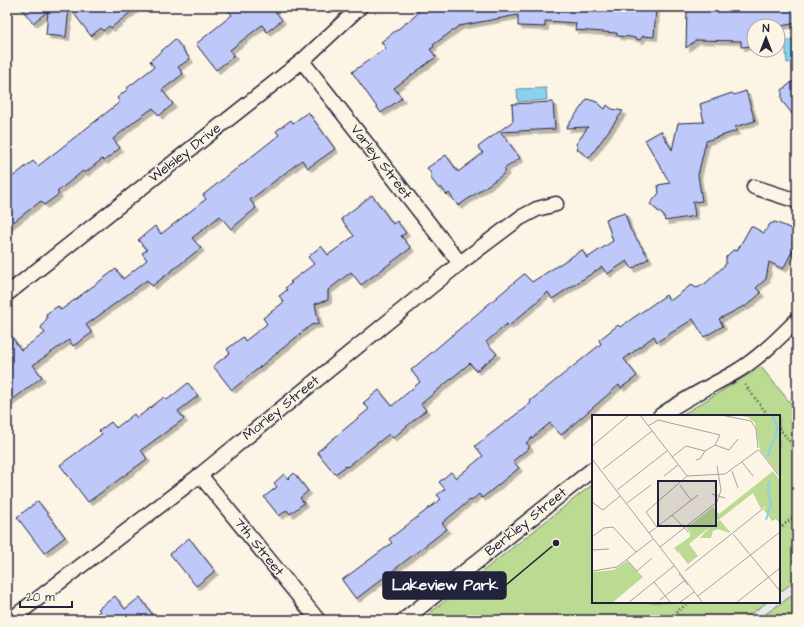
<svg xmlns="http://www.w3.org/2000/svg" width="804" height="627" viewBox="0 0 804 627" font-family="'Architects Daughter',sans-serif">
  <style>
    .built { fill: #e9e8eb }
    .green { fill: #bbda92; stroke: #6e7e66 }
    .water { fill: #8ad1ec; stroke: #608ba5 }
    .building { fill: #bec9fa; stroke: #22223b; filter: url(#shadow) }
    .lines { fill: none; stroke-linecap: round; stroke-linejoin: round }
    .minor-casing { stroke: #22223b; stroke-width: 17 }
    .path { stroke: #22223b; stroke-width: 2.5; stroke-dasharray: 1 3; stroke-linecap: butt }
    .minor { stroke: #fcf5e5; stroke-width: 14 }
    .labels { text-anchor: middle; dominant-baseline: central; stroke-width: 3; stroke-linejoin: round; paint-order: stroke }
    .street-label { font-size: 14px; fill: #22223b; stroke: #fcf5e5 }
    .inset-river { fill: none; stroke: #8ad1ec; stroke-width: 2 }
    .inset-road { fill: none; stroke: #a5a1a1; stroke-width: 1 }
    .view { fill: #22223b; fill-opacity: 0.15; stroke: #22223b; stroke-width: 2 }
    .inset-edge { fill: none; stroke: #22223b; stroke-width: 2 }
    .leader { fill: none; stroke: #22223b; stroke-width: 1.5 }
    .callout-dot { fill: #22223b; stroke: #fcf5e5; stroke-width: 1.5 }
    .callout { fill: #22223b; stroke: #22223b; stroke-width: 1.5 }
    .callout-label { font-size: 15px; text-anchor: middle; font-weight: bold; fill: #fff }
  </style>
  <defs>
    <filter id="shadow"><feDropShadow dx="3.5" dy="3.5" stdDeviation="0" flood-color="#0004"/></filter>
  </defs>
  <rect width="100%" height="100%" fill="#fcf5e5"/>
  <filter id="ink" filterUnits="userSpaceOnUse"><feTurbulence type="fractalNoise" baseFrequency=".025" numOctaves="2"/><feDisplacementMap in="SourceGraphic" scale="8" xChannelSelector="R" yChannelSelector="G"/><feConvolveMatrix kernelMatrix="1 2 1 2 8 2 1 2 1" color-interpolation-filters="sRGB"/></filter>
  <g filter="url(#ink)">
    <!-- built -->
    <path class="built" d="M 797,579 L 797,620 L 743,620 L 767,602 L 779,602 L 779,593 Z"/>
    <!-- green -->
    <path class="green" d="M 761,367 L 797,411 L 797,579 L 779,593 L 779,416 L 680,416 Z
      M 593,484 L 593,602 L 767,602 L 743,620 L 421,620 Z
      M 797,592 L 797,620 L 757,620 Z"/>
    <!-- water -->
    <path class="water" d="M 795,39 L 797,44 L 797,62 L 787,63 L 785,40 Z
      M 546,88 L 547,100 L 518,102 L 517,89 Z"/>
    <!-- building -->
    <path class="building" d="M 20,7 L 137,7 L 111,28 L 109,26 L 103,31 L 101,28 L 91,36 L 69,7 L 66,37 L 46,35 L 48,11 L 33,23 Z
      M 225,7 L 272,7 L 282,20 L 267,32 L 262,25 L 230,50 L 234,56 L 216,70 L 196,44 L 232,15 Z
      M 422,7 L 656,7 L 654,37 L 643,36 L 640,40 L 631,37 L 617,36 L 617,33 L 575,30 L 576,23 L 545,21 L 545,27 L 518,26 L 518,15 L 459,26 L 433,45 L 434,47 L 430,49 L 436,57 L 394,88 L 402,98 L 381,113 L 352,72 L 386,48 L 381,42 L 415,16 Z
      M 687,7 L 797,7 L 797,23 L 781,26 L 754,26 L 754,46 L 741,47 L 741,41 L 696,40 L 686,48 Z
      M 175,39 L 190,59 L 178,67 L 183,74 L 162,90 L 173,104 L 159,116 L 153,108 L 135,121 L 113,139 L 120,148 L 104,161 L 102,159 L 85,173 L 83,171 L 57,192 L 59,194 L 44,205 L 41,201 L 7,227 L 7,181 L 33,161 L 38,166 L 120,102 L 117,98 L 128,89 L 127,88 L 154,67 L 150,61 Z
      M 797,78 L 797,120 L 782,101 L 782,90 Z
      M 746,91 L 755,121 L 735,127 L 736,131 L 706,141 L 698,175 L 702,201 L 693,202 L 695,216 L 665,221 L 664,216 L 650,204 L 659,193 L 658,185 L 670,183 L 645,140 L 661,131 L 672,150 L 678,123 L 704,122 L 700,104 L 732,93 L 734,95 Z
      M 587,99 L 597,102 L 605,109 L 607,105 L 612,109 L 623,111 L 589,158 L 577,149 L 578,147 L 576,144 L 588,127 L 566,128 Z
      M 553,102 L 555,129 L 501,132 L 520,158 L 504,169 L 506,171 L 501,176 L 458,206 L 449,193 L 447,195 L 441,187 L 439,189 L 430,177 L 432,175 L 427,168 L 446,155 L 458,172 L 483,153 L 478,147 L 513,121 L 512,104 Z
      M 308,112 L 335,149 L 308,168 L 302,160 L 250,200 L 256,208 L 231,229 L 220,216 L 192,238 L 201,248 L 152,286 L 147,280 L 86,325 L 92,333 L 73,346 L 69,340 L 33,365 L 42,377 L 7,404 L 7,330 L 21,350 L 45,333 L 41,328 L 47,318 L 46,314 L 58,306 L 61,310 L 116,269 L 123,279 L 147,260 L 142,253 L 147,250 L 138,240 L 155,226 L 161,234 L 206,199 L 203,195 L 279,135 L 276,131 L 291,120 L 293,123 Z
      M 372,195 L 393,224 L 397,221 L 406,233 L 401,236 L 411,248 L 361,285 L 351,272 L 328,290 L 328,300 L 315,304 L 319,324 L 311,325 L 232,390 L 213,366 L 230,353 L 227,349 L 243,337 L 245,341 L 267,324 L 263,318 L 284,302 L 279,296 L 287,290 L 285,288 L 292,283 L 290,282 L 314,264 L 308,257 L 321,246 L 328,255 L 354,236 L 341,219 Z
      M 625,213 L 630,229 L 649,258 L 632,269 L 627,261 L 607,274 L 602,267 L 552,299 L 548,292 L 509,326 L 507,324 L 486,342 L 497,354 L 476,371 L 470,363 L 421,404 L 426,410 L 393,438 L 389,434 L 347,467 L 346,466 L 335,474 L 317,452 L 369,409 L 363,403 L 379,390 L 392,406 L 420,382 L 411,370 L 524,274 L 532,282 L 582,250 L 587,258 L 613,241 L 606,219 Z
      M 775,222 L 797,231 L 792,244 L 795,246 L 783,269 L 769,262 L 766,279 L 756,288 L 761,293 L 745,307 L 744,306 L 719,319 L 723,326 L 704,337 L 693,319 L 657,342 L 654,336 L 624,359 L 637,376 L 621,388 L 619,385 L 561,435 L 550,423 L 526,443 L 530,447 L 513,461 L 519,468 L 482,498 L 479,494 L 471,501 L 470,500 L 442,523 L 447,529 L 356,599 L 342,580 L 392,543 L 389,539 L 441,499 L 437,495 L 445,489 L 439,482 L 451,472 L 456,478 L 483,456 L 475,446 L 531,403 L 530,401 L 601,344 L 599,340 L 618,325 L 620,327 L 666,295 L 670,301 L 691,285 L 697,288 L 706,283 L 726,264 L 726,257 L 733,250 L 737,251 L 751,226 L 764,233 L 770,224 Z
      M 188,383 L 198,396 L 178,411 L 184,419 L 141,450 L 147,459 L 88,502 L 60,465 L 102,434 L 99,431 L 111,422 L 116,428 L 134,414 L 137,418 L 164,397 L 167,400 Z
      M 294,473 L 308,491 L 300,498 L 304,503 L 290,514 L 287,510 L 279,516 L 264,497 L 277,487 L 274,483 L 284,474 L 288,479 Z
      M 38,501 L 65,537 L 44,553 L 17,517 Z
      M 189,538 L 215,571 L 196,586 L 170,554 Z
      M 115,596 L 125,609 L 140,597 L 156,620 L 89,620 L 100,611 L 98,609 Z"/>
    <g class="lines">
      <defs>
        <path id="minor" d="M 302,61 L 460,263
          M 754,187 L 797,201
          M 7,294 L 302,61 L 360,7
          M 660,416 C 684,399 709,387 734,373 C 757,360 778,339 797,320
          M 200,475 L 318,620
          M 10,620 L 200,475 L 460,263 L 520,218 L 537,209 L 556,204
          M 404,620 L 593,469"/>
      </defs>
      <!-- minor casing -->
      <use href="#minor" class="minor-casing"/>
      <!-- path -->
      <path class="path" d="M 745,385 L 769,416
        M 779,428 L 797,450
        M 779,529 L 797,514
        M 667,620 L 689,602"/>
      <!-- minor -->
      <use href="#minor" class="minor"/>
    </g>
  </g>
  <g class="labels">
    <!-- street labels -->
    <g class="street-label">
      <text transform="translate(185 153) rotate(-38)">Welsley Drive</text>
      <text transform="translate(381 162) rotate(52)">Varley Street</text>
      <text transform="translate(281 408) rotate(-39)">Morley Street</text>
      <text transform="translate(526 522) rotate(-39)">Berkley Street</text>
      <text transform="translate(259 547) rotate(51)">7th Street</text>
    </g>
  </g>
  <!-- overview -->
  <g transform="translate(592 415)">
    <rect width="188" height="188" fill="#fcf5e5"/>
    <path d="M 142,0 L 188,0 L 188,61 L 168,35 L 163,8 L 156,2 ZM 181,56 L 188,65 L 188,109 L 184,104 L 180,106 L 172,95 L 174,91 L 169,94 L 161,78 L 120,110 L 128,105 L 138,117 L 137,118 L 126,114 L 121,116 L 119,123 L 108,123 L 119,111 L 97,129 L 106,141 L 96,149 L 87,138 L 90,135 L 86,138 L 82,133 L 98,122 L 98,117 L 94,113 L 121,92 L 127,99 ZM 35,146 L 51,162 L 20,188 L 0,188 L 0,157 L 22,155 Z" fill="#bbda92"/>
    <path class="inset-river" d="M 175,42 L 184,20 L 185,10 L 181,3 L 184,0M 174,105 L 179,89 L 176,74 L 177,66"/>
    <path class="inset-road" d="M 48,0 L 95,61M 129,0 L 159,6 L 164,14 L 166,33M 56,11 L 66,5 L 128,20 L 123,30 L 113,36 L 94,31 L 80,42M 123,30 L 137,35 L 146,24M 0,31 L 37,0M 167,35 L 188,62M 0,44 L 111,188M 104,45 L 108,44 L 113,36M 150,47 L 161,61M 11,54 L 60,16M 140,56 L 146,73M 72,61 L 86,50M 95,61 L 133,59 L 166,35M 88,70 L 99,85M 25,75 L 75,36M 120,79 L 133,83M 0,87 L 11,95 L 28,81M 35,88 L 59,70M 80,100 L 97,118M 65,112 L 54,97 L 95,61M 57,118 L 106,80M 141,119 L 188,176M 0,122 L 12,113 L 21,112 L 44,137M 68,132 L 125,87 L 129,75 L 125,51M 0,135 L 17,134M 35,145 L 45,156 L 60,143M 0,156 L 25,152 L 61,124M 93,156 L 172,93M 87,159 L 96,170M 62,167 L 79,188M 106,181 L 188,117M 68,185 L 92,166M 36,188 L 83,150M 87,188 L 102,177M 144,188 L 188,153"/>
    <path class="view" d="M 66,66 L 124,66 L 124,111 L 66,111 Z"/>
    <rect width="188" height="188" class="inset-edge"/>
  </g>
  <!-- callouts -->
  <path class="leader" d="M556 543L506 585"/>
  <circle class="callout-dot" cx="556" cy="543" r="4"/>
  <rect class="callout" x="383" y="572" width="123" height="27" rx="4"/>
  <g class="callout-label">
    <text x="445" y="590">Lakeview Park</text>
  </g>
  <!-- margin -->
  <rect width="804" height="627" fill="none" stroke="#fcf5e5" stroke-width="24"/>
  <rect x="12" y="12" width="780" height="603" fill="none" stroke="#22223b" stroke-width="1.5" filter="url(#ink)"/>
  <!-- north arrow -->
  <g transform="translate(766 38)"><circle r="19" fill="#fcf5e5" stroke="#a5a1a1"/>
  <path d="M0-3L7 15L0 10L-7 15Z" fill="#22223b"/>
  <text y="-6" font-size="11" font-weight="bold" text-anchor="middle" fill="#22223b">N</text>
  </g>
  <!-- scale -->
  <path d="M20 601v6h52v-6" fill="none" stroke="#22223b" stroke-width="2"/>
  <text x="26" y="601" font-size="12" fill="#22223b" stroke="#fcf5e5" stroke-width="3" paint-order="stroke">20 m</text>
</svg>
